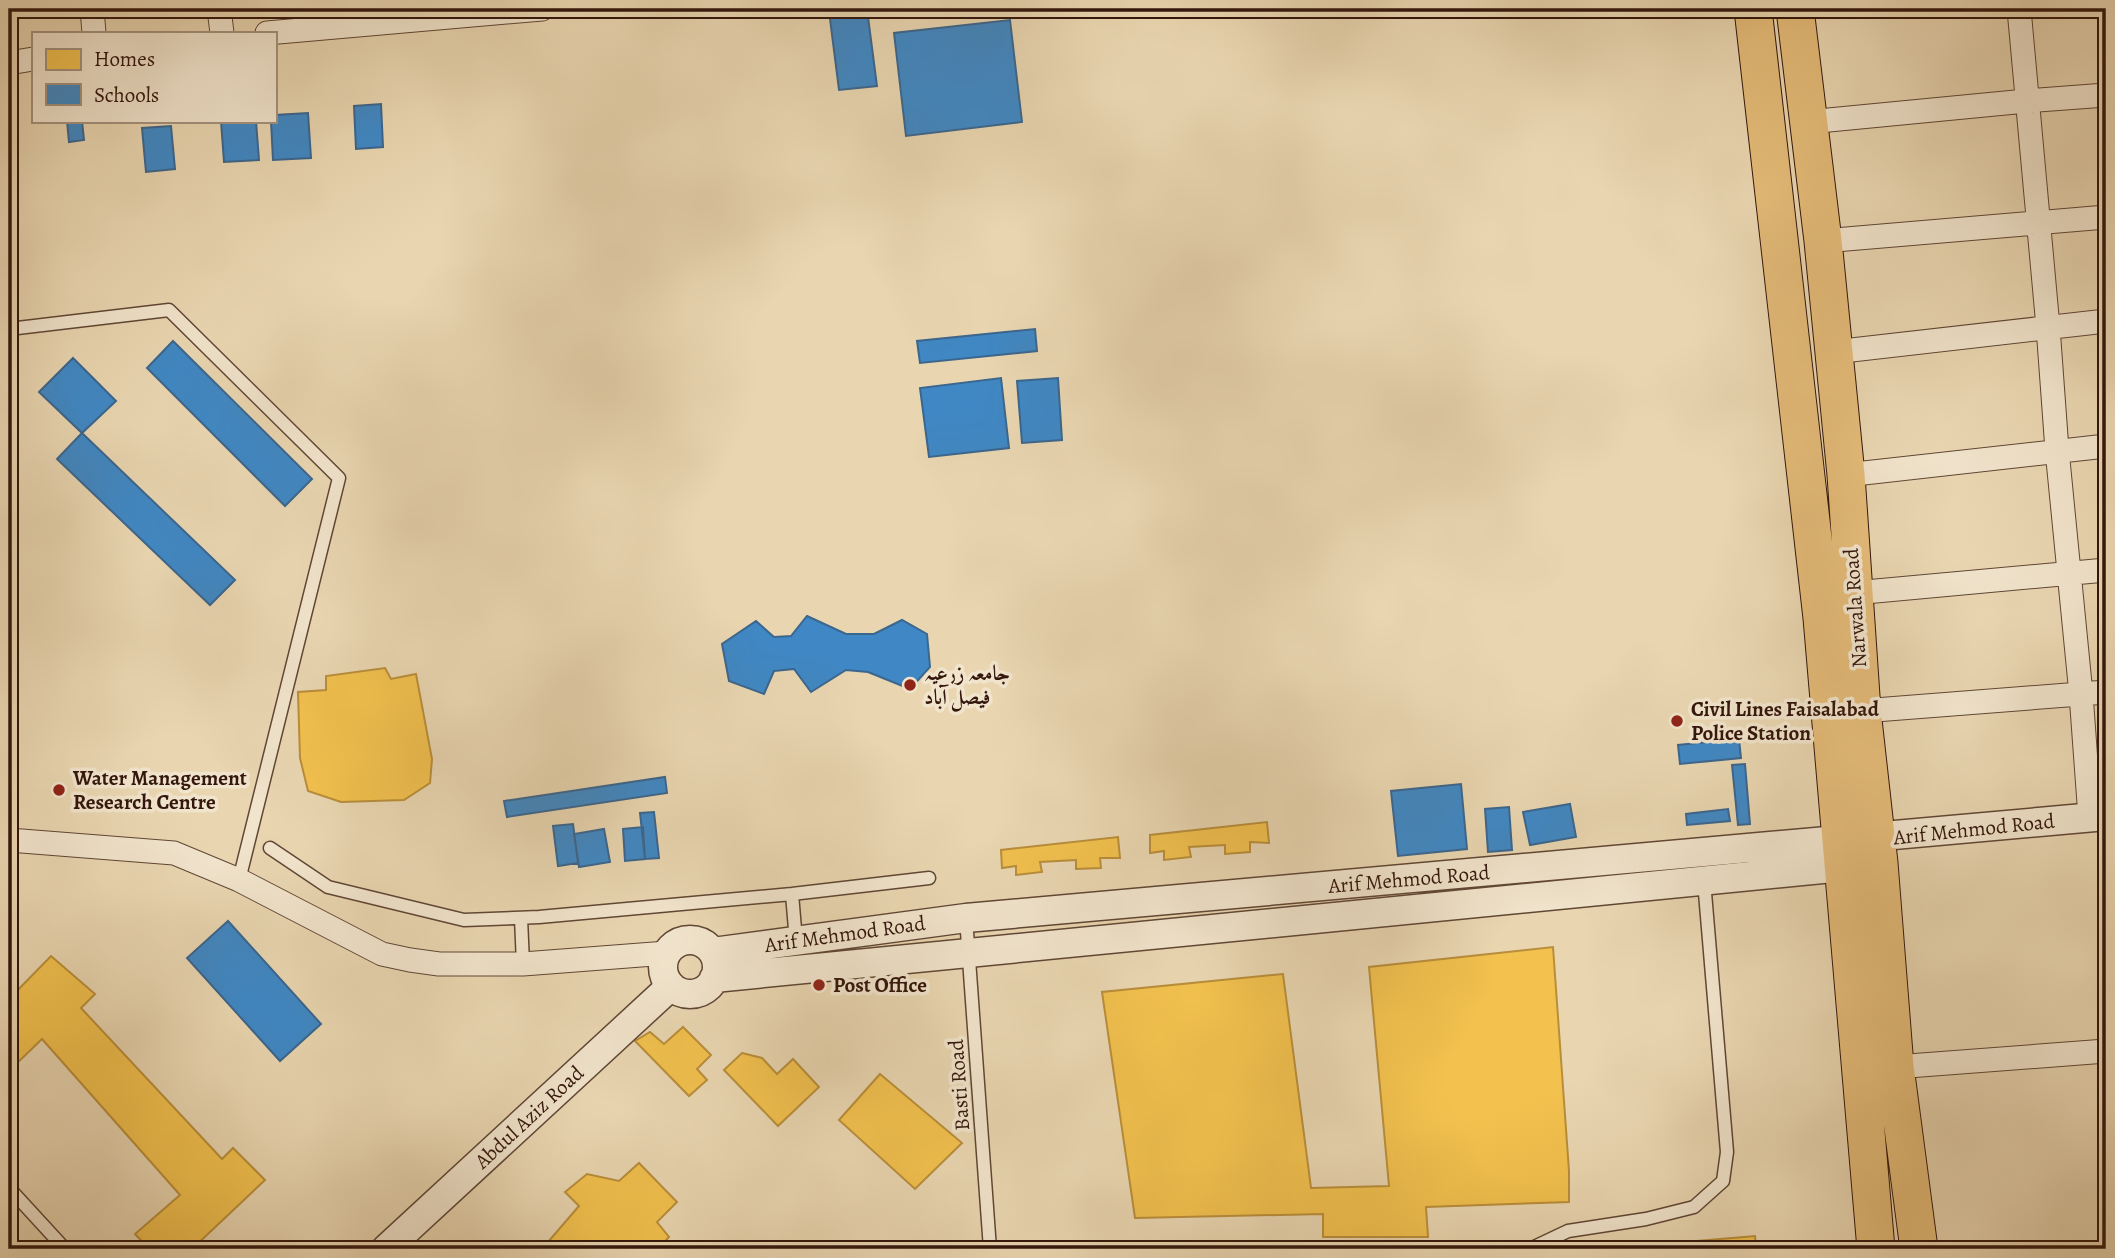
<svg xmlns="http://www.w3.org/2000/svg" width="2115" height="1258" viewBox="0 0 2115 1258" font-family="Alegreya,Amiri,serif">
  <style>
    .homes { fill: #f2c14e; stroke: #b98e3a; stroke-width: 2 }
    .schools { fill: #3f88c5; stroke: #3b668e; stroke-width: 2 }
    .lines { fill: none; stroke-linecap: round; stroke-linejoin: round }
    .service-casing { stroke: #604635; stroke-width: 15 }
    .minor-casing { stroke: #604635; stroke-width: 25 }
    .tertiary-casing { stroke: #604635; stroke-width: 31 }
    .primary-casing { stroke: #33160c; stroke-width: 39 }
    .service { stroke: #f1e4cc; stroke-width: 12 }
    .minor { stroke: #f1e4cc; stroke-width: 23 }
    .tertiary { stroke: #f1e4cc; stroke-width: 28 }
    .primary { stroke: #e4bb78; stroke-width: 37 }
    .poi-dot { fill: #8f2418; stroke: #f1e4cc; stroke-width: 2.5 }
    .labels { text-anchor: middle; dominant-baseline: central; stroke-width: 7; stroke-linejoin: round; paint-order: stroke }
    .street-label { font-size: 21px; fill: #33160c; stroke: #f1e4cc }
    .poi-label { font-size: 21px; font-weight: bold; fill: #33160c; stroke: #f1e4cc; text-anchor: start }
  </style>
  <rect width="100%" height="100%" fill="#e9d6b1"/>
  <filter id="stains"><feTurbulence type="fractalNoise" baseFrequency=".00286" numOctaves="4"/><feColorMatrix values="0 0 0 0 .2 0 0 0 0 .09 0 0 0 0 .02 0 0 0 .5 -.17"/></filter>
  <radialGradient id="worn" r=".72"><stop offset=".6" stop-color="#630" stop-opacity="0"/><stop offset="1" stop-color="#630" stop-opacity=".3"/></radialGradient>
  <!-- homes -->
  <path class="homes" d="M 385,668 L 391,679 L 416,674 L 432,759 L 430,783 L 404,800 L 341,802 L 308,791 L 300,758 L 298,692 L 326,690 L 326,676 Z
    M 1267,822 L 1269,843 L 1250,842 L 1250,852 L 1225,854 L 1225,845 L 1189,847 L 1191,857 L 1164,860 L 1164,851 L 1150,853 L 1150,835 Z
    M 1118,837 L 1120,858 L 1100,858 L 1101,868 L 1076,869 L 1076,860 L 1040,862 L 1042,872 L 1016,875 L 1016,866 L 1002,868 L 1001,850 Z
    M 1553,947 L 1569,1171 L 1569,1202 L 1426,1207 L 1428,1237 L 1323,1237 L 1323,1214 L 1135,1218 L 1102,992 L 1283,974 L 1311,1188 L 1389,1186 L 1369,967 Z
    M 51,956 L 95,994 L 81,1008 L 222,1159 L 233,1148 L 265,1180 L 192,1249 L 149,1249 L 135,1234 L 180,1195 L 42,1039 L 9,1071 L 9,999 Z
    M 683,1027 L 711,1055 L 697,1069 L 707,1080 L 689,1096 L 635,1041 L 650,1032 L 664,1044 Z
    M 742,1053 L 762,1058 L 777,1074 L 793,1059 L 819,1087 L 778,1126 L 724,1070 Z
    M 880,1074 L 962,1143 L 915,1189 L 839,1120 Z
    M 639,1163 L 677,1202 L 657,1222 L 669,1237 L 658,1249 L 556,1249 L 548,1242 L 579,1206 L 565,1192 L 587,1174 L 619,1181 Z
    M 1755,1236 L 1756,1249 L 1601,1249 Z"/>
  <!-- schools -->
  <path class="schools" d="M 849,9 L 867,9 L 877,86 L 839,90 L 829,11 Z
    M 1010,20 L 1022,122 L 906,136 L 894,33 Z
    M 381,104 L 383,147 L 356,149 L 354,106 Z
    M 308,113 L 311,158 L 273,160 L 271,121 L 275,121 L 275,115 Z
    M 67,121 L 82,121 L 84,140 L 69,142 Z
    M 221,121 L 256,121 L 259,160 L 224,162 Z
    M 171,126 L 175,169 L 146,172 L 142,128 Z
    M 1035,329 L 1037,351 L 920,363 L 917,341 Z
    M 173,341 L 312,479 L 285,506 L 147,368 Z
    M 73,358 L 116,401 L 82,433 L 39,392 Z
    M 1001,378 L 1009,448 L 929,457 L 920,388 Z
    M 1058,378 L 1062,440 L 1022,443 L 1017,381 Z
    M 82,433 L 235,580 L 210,605 L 57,459 Z
    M 807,616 L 846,634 L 874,634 L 902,620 L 927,634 L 930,667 L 910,689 L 868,672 L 846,670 L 811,692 L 794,669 L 774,671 L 764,694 L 729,681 L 722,644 L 756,621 L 774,637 L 791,636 Z
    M 1739,739 L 1741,758 L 1680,764 L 1678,745 Z
    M 1745,764 L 1750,824 L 1738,825 L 1732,765 Z
    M 665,777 L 667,793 L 507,817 L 504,801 Z
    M 1461,784 L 1467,849 L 1398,856 L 1391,791 Z
    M 1570,804 L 1576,837 L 1530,845 L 1523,812 Z
    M 1509,807 L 1512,850 L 1488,852 L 1485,809 Z
    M 1728,809 L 1730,821 L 1687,825 L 1686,814 Z
    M 654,812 L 659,858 L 645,859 L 640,813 Z
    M 573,824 L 578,863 L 558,866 L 553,826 Z
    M 643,827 L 645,859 L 625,861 L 623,829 Z
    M 604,829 L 610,862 L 579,867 L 574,834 Z
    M 228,921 L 321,1024 L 280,1061 L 187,958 Z"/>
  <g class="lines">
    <defs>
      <path id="service" d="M 9,329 L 169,310 L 339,478 L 239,880
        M 270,848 L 328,887 L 464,920 L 539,917 L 792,894 L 929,878
        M 792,894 L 796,941
        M 521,918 L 523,964
        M 966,918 L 990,1249
        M 9,1188 L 65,1249
        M 1530,1249 L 1568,1231 L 1646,1219 L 1694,1207 L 1723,1181 L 1727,1152 L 1704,881"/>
      <path id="minor" d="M 92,9 L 94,33
        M 219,9 L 222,33
        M 2019,9 L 2048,327 L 2057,450 L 2081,694 L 2090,817
        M 267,33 L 542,9
        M 9,63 L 33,59
        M 1808,122 L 2026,101 L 2106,95
        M 1823,241 L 2106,217
        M 1834,352 L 2106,321
        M 1846,475 L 2106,446
        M 1854,593 L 2106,570
        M 1862,711 L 2106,692
        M 9,840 L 174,853 L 239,880 L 382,954 L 410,960 L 439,964 L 523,964 L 667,953
        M 1895,1067 L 2106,1051"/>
      <path id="tertiary" d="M663 967a27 27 0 1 1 54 0a27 27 0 1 1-54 0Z
        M 713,952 L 966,918 L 2106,816
        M 714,978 L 1863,865
        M 386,1249 L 671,986"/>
      <path id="primary" d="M 1753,9 L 1822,618 L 1876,1249
        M 1795,9 L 1823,241 L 1846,475 L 1862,711 L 1879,863 L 1895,1067 L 1919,1249"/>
    </defs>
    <!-- service casing -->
    <use href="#service" class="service-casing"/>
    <!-- minor casing -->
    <use href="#minor" class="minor-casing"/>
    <!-- tertiary casing -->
    <use href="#tertiary" class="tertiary-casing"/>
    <!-- primary casing -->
    <use href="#primary" class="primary-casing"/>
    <!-- service -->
    <use href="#service" class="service"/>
    <!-- minor -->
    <use href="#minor" class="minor"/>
    <!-- tertiary -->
    <use href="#tertiary" class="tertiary"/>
    <!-- primary -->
    <use href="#primary" class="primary"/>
  </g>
  <!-- markers -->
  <g class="poi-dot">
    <circle cx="910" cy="685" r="7"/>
    <circle cx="1677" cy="721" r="7"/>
    <circle cx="59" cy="790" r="7"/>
    <circle cx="819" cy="985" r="7"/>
  </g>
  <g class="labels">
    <!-- street labels -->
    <g class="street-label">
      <text transform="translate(1855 608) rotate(-94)">Narwala Road</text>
      <text transform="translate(1974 829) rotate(-6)">Arif Mehmod Road</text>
      <text transform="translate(1409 879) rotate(-5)">Arif Mehmod Road</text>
      <text transform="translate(845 934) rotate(-8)">Arif Mehmod Road</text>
      <text transform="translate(959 1085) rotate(-94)">Basti Road</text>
      <text transform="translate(529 1117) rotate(-43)">Abdul Aziz Road</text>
    </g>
    <!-- poi labels -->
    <g class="poi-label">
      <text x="924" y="673">جامعہ زرعیہ<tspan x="924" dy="24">فیصل آباد</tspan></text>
      <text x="1691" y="709">Civil Lines Faisalabad<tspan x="1691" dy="24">Police Station</tspan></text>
      <text x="73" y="778">Water Management<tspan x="73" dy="24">Research Centre</tspan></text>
      <text x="833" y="985">Post Office</text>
    </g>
  </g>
  <!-- margin -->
  <rect width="2115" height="1258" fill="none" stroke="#e9d6b1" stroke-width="35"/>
  <rect x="10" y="10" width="2094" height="1237" fill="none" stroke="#33160c" stroke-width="3.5"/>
  <rect x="18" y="18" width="2080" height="1223" fill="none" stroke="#33160c" stroke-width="2"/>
  <!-- legend -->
  <rect x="32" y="32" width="245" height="91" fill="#f1e4cc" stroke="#a5927f" stroke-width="2"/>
  <rect x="46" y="49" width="35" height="21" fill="#f2c14e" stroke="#a5927f" stroke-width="2"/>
  <text x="94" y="66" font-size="21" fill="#33160c">Homes</text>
  <rect x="46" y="84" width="35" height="21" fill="#3f88c5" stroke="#a5927f" stroke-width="2"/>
  <text x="94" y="102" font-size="21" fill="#33160c">Schools</text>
  <rect width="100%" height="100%" filter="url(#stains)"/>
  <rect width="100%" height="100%" fill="url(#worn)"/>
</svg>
